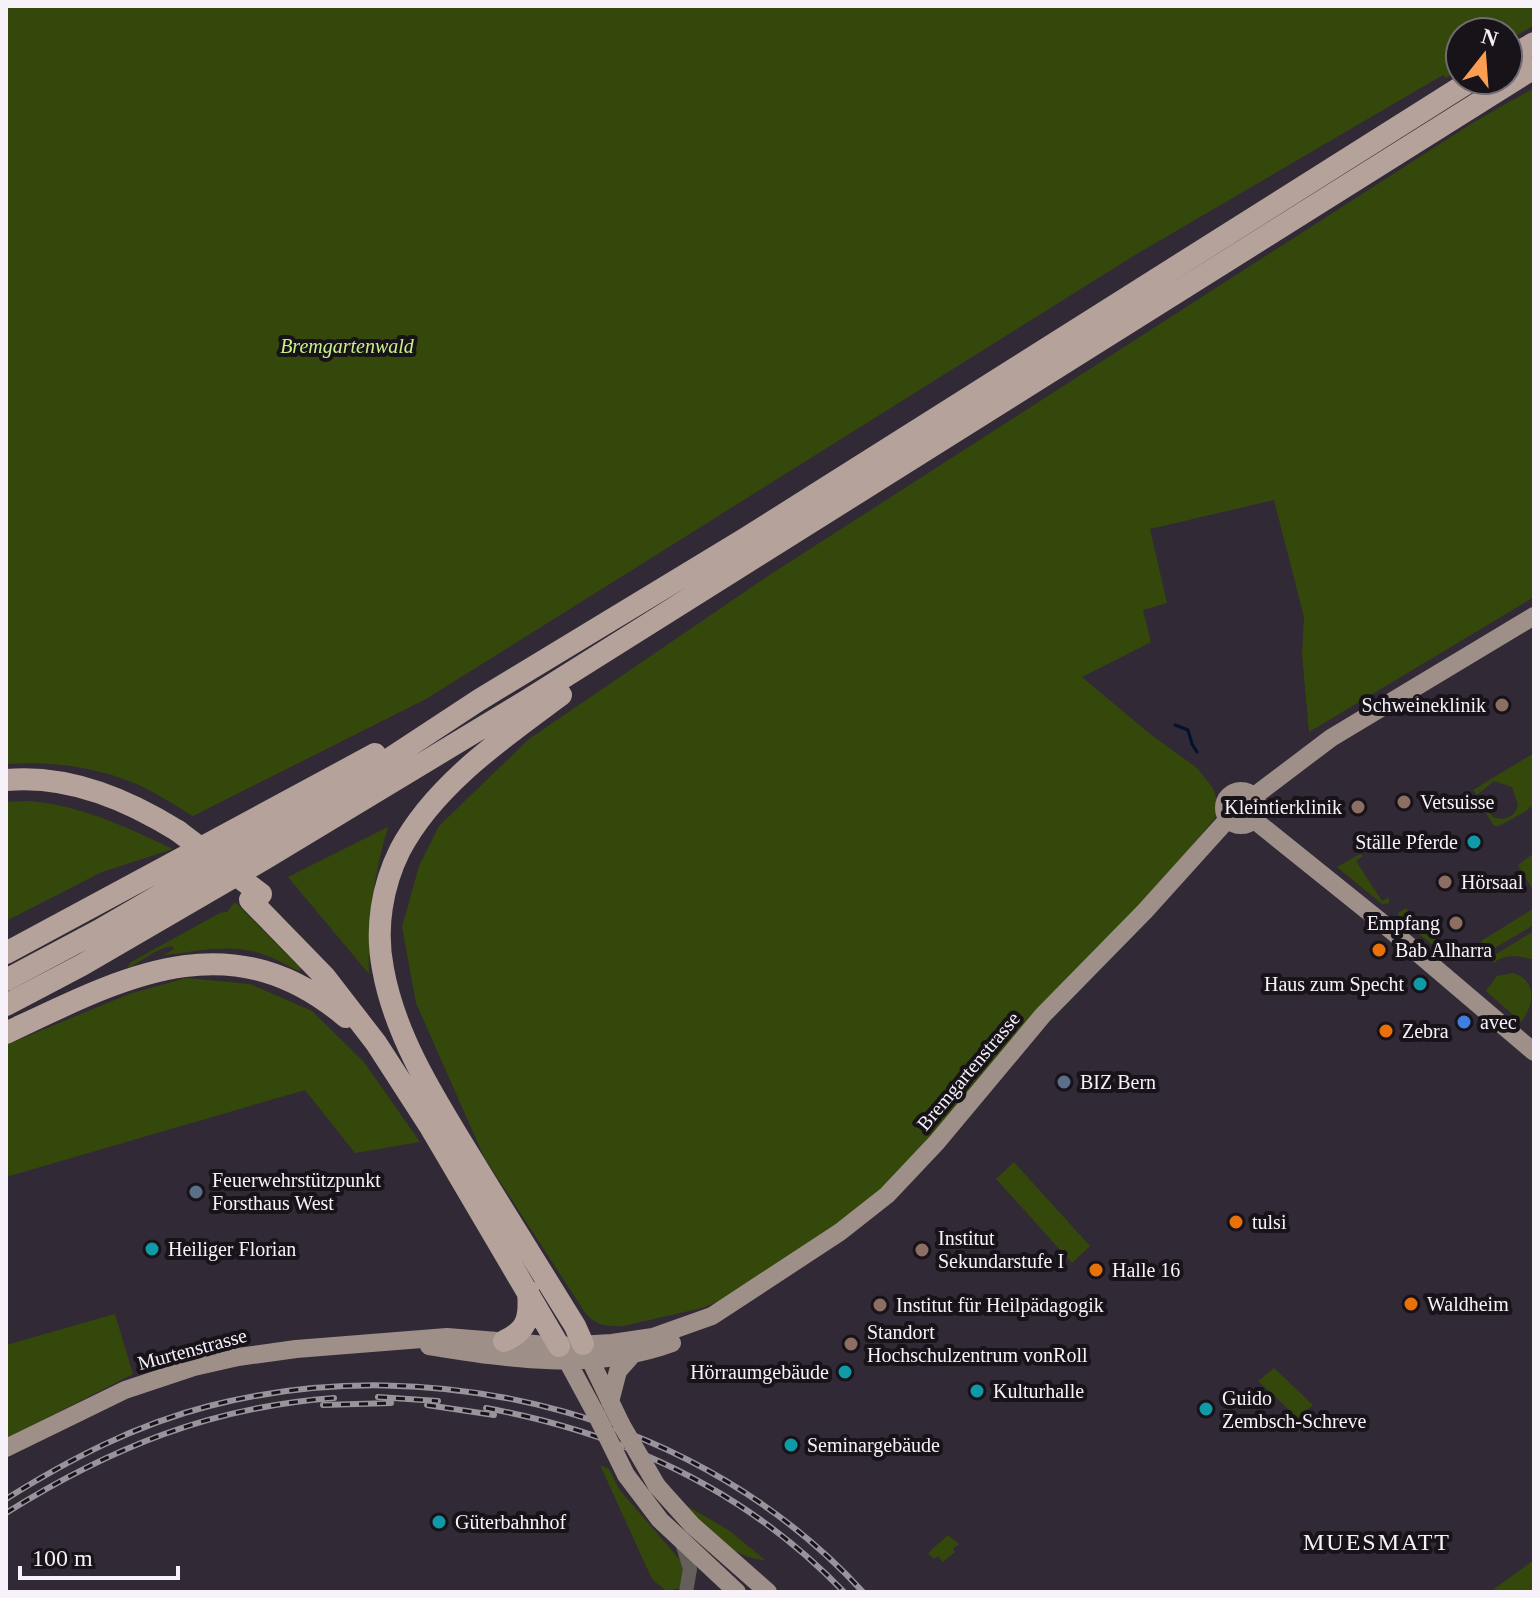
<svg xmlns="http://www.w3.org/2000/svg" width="1540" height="1598" viewBox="0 0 1540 1598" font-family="Georgia,serif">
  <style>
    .green { fill: #35480b }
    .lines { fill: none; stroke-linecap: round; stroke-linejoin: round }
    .stream { stroke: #00122f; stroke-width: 3 }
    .minor { stroke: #665e5b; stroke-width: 14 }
    .major { stroke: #9e8f89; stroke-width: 18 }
    .highway { stroke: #b4a29b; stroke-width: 22 }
    .rail-casing { stroke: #99939c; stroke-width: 6 }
    .rail { stroke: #171319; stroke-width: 3; stroke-dasharray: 9; stroke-linecap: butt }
    .major-bridge { stroke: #9e8f89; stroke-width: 18 }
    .highway-bridge { stroke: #b4a29b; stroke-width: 22 }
    .education-dot { fill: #8d6e63; stroke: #171319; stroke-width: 3 }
    .culture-dot { fill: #0f9aa8; stroke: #171319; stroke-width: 3 }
    .food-dot { fill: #e8710a; stroke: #171319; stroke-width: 3 }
    .shop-dot { fill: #3f7fe0; stroke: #171319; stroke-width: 3 }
    .service-dot { fill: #5c6f8a; stroke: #171319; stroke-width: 3 }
    .labels { text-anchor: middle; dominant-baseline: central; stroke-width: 8; stroke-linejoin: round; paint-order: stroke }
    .park-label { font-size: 20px; font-style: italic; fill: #c9f188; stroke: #171319 }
    .poi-label { font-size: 20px; fill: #f7f2fa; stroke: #171319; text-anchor: start }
    .street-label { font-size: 20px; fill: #f7f2fa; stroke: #171319 }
    .quarter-label { font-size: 24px; letter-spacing: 2px; fill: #f7f2fa; stroke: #171319 }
  </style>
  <rect width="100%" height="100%" fill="#312935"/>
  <!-- green -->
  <path class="green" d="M 6,6 L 1534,6 L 1534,25 L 1508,41 L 1508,32 L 1460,32 L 1460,70 L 1446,78 L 1443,75 L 1135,255 L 426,699 L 193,816 C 174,805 154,791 134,783 C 93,766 50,761 6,764 Z
    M 1534,88 L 1534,597 L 1309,732 L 1302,654 L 1304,617 L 1274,500 L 1150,529 L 1167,603 L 1143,610 L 1151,642 L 1082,677 L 1150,734 L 1197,768 L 1213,788 L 1219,806 L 1215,818 L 1155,892 L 917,1158 L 843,1221 L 736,1294 L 702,1308 L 623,1326 C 606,1327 594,1325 584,1311 L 484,1157 L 416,1003 L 402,927 L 419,866 L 439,826 L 529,739 L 768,576 L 1474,122 Z
    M 1534,753 L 1534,812 L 1530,806 L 1528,810 L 1499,826 L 1494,826 L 1478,800 L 1484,799 L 1484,807 L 1493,817 C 1505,821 1514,818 1518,805 L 1512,787 L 1494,781 L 1477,795 L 1473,790 Z
    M 28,801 C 81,805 126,827 173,849 L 102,872 L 6,921 L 6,802 Z
    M 388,827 C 373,876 368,923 369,974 L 288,877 Z
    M 1534,853 L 1534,892 L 1518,865 Z
    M 1360,854 L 1363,856 L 1356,861 L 1382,901 L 1389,897 L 1389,903 L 1382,904 L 1337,867 Z
    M 235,902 L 301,969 L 299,971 C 286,965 273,957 259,953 C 227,943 195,952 164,955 L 174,949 L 172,946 C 156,948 142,962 127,968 L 131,962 L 220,913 L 227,912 Z
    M 1406,908 L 1416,920 L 1423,917 L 1449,959 L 1399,917 L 1398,913 Z
    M 1533,909 L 1534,925 L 1488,952 L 1481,941 Z
    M 1534,931 L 1534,960 C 1521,956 1505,953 1494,963 L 1491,957 Z
    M 1513,973 C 1537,980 1535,1005 1521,1022 L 1486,991 L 1497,976 Z
    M 186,978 L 250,984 L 312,1011 L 364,1062 L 420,1142 L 355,1153 L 305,1090 L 6,1177 L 6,1045 L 129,994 Z
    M 1014,1162 L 1090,1246 L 1072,1263 L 996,1179 Z
    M 115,1314 L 133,1374 L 6,1439 L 6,1345 Z
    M 1274,1368 L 1313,1405 L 1298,1418 L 1258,1381 Z
    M 600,1465 L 609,1469 L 619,1489 L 680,1560 L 684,1570 L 680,1588 L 666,1591 L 652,1579 Z
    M 684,1504 L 730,1531 L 765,1560 C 732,1559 705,1527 684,1504 Z
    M 948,1535 L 959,1544 L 953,1549 L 955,1552 L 943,1562 L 938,1556 L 934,1559 L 928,1553 Z
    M 1534,1560 L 1534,1592 L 1497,1592 L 1494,1589 Z"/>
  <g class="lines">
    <!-- stream -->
    <path class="stream" d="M 1175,725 L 1188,730 L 1192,744 L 1197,752"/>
    <!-- minor -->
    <path class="minor" d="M 682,1543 L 690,1569 L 686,1592"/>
    <!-- major -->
    <path class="major" d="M1224 808a17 17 0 1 1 34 0a17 17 0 1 1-34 0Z
      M 1253,797 L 1331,738 L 1534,616
      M 1253,819 L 1380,921 L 1534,1052
      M 429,1346 C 509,1359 593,1372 672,1343
      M 586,1351 L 621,1424
      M 564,1355 L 597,1416
      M 610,1402 L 618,1371 L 633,1354
      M 6,1448 L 125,1390 L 194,1367 L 238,1357 L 296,1349 L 447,1337 L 559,1346 L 612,1343 L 653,1337 L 712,1316 L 840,1232 L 887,1195 L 937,1142 L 1043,1015 L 1145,911 L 1228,819
      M 626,1475 L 660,1520 L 737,1592
      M 657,1486 L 692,1525 L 768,1592"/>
    <!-- highway -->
    <path class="highway" d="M 1508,58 L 1534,43
      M 561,695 C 503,738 434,785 400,850 C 382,886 375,929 383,969 C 396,1042 441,1108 479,1171 C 511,1222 543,1274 575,1326 L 583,1344
      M 6,780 C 68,774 127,799 178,831
      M 250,900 L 325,977 L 376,1043 L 429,1125 L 559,1346
      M 6,953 L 375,754
      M 6,980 L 98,931 L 348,786 L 479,700 L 743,540 L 1472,80
      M 6,1005 L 82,965 L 266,858 L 526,701 L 1534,68
      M 6,1033 C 124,977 230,919 346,1017
      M 504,1341 C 529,1330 530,1315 528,1291"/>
    <defs>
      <path id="rail" d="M 378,1397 L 438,1401
        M 323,1405 L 391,1403
        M 427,1405 L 494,1415
        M 486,1408 C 623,1433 747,1491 844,1592
        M 6,1499 C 70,1459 135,1425 209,1406 C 438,1347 702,1416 863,1592
        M 6,1513 C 110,1448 211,1407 334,1398"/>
    </defs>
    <!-- rail casing -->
    <use href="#rail" class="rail-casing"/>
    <!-- rail -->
    <use href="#rail" class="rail"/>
    <!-- major-bridge -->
    <path class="major-bridge" d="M 597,1416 L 626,1475
      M 621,1424 L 657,1486"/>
    <!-- highway-bridge -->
    <path class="highway-bridge" d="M 178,831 L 261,894"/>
  </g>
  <!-- markers -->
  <g class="education-dot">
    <circle cx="1502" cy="705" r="8"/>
    <circle cx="1404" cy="802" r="8"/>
    <circle cx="1358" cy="807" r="8"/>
    <circle cx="1445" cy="882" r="8"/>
    <circle cx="1456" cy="923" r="8"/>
    <circle cx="922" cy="1250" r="8"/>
    <circle cx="880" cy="1305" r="8"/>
    <circle cx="851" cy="1344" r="8"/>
  </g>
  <g class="culture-dot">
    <circle cx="1474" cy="842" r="8"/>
    <circle cx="1420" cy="984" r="8"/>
    <circle cx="152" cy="1249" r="8"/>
    <circle cx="845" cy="1372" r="8"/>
    <circle cx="977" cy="1391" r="8"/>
    <circle cx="1206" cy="1409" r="8"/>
    <circle cx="791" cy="1445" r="8"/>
    <circle cx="439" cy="1522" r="8"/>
  </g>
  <g class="food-dot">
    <circle cx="1379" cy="950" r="8"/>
    <circle cx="1386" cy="1031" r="8"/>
    <circle cx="1236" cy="1222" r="8"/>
    <circle cx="1096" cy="1270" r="8"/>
    <circle cx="1411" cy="1304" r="8"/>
  </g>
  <circle class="shop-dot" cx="1464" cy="1022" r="8"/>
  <g class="service-dot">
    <circle cx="1064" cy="1082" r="8"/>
    <circle cx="196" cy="1192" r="8"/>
  </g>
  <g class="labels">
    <!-- park labels -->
    <g class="park-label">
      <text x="347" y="346">Bremgartenwald</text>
    </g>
    <!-- poi labels -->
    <g class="poi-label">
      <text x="1486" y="705" text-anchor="end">Schweineklinik</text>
      <text x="1420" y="802">Vetsuisse</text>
      <text x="1342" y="807" text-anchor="end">Kleintierklinik</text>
      <text x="1458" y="842" text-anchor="end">Ställe Pferde</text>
      <text x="1461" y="882">Hörsaal</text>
      <text x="1440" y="923" text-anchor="end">Empfang</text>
      <text x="1395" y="950">Bab Alharra</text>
      <text x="1404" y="984" text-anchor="end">Haus zum Specht</text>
      <text x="1480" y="1022">avec</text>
      <text x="1402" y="1031">Zebra</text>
      <text x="1080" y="1082">BIZ Bern</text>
      <text x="212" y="1180">Feuerwehrstützpunkt<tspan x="212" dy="23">Forsthaus West</tspan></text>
      <text x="1252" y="1222">tulsi</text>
      <text x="938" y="1238">Institut<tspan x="938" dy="23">Sekundarstufe I</tspan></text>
      <text x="168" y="1249">Heiliger Florian</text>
      <text x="1112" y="1270">Halle 16</text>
      <text x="1427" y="1304">Waldheim</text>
      <text x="896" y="1305">Institut für Heilpädagogik</text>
      <text x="867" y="1332">Standort<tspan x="867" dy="23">Hochschulzentrum vonRoll</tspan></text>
      <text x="829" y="1372" text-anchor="end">Hörraumgebäude</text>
      <text x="993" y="1391">Kulturhalle</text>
      <text x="1222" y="1398">Guido<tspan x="1222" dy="23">Zembsch-Schreve</tspan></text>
      <text x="807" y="1445">Seminargebäude</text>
      <text x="455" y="1522">Güterbahnhof</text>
    </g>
    <!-- street labels -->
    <g class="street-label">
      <text transform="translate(968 1071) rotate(-50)">Bremgartenstrasse</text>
      <text transform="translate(192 1349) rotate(-15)">Murtenstrasse</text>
    </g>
    <!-- quarter labels -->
    <g class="quarter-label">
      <text x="1377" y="1542">MUESMATT</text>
    </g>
  </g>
  <!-- border -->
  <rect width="1540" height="1598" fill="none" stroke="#f7f2fa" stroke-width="16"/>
  <!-- north arrow -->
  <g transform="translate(1484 56) rotate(17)"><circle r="38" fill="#171319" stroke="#716c73" stroke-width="2"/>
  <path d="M0-6L14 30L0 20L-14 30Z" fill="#fb9e52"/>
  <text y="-12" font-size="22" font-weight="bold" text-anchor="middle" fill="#f7f2fa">N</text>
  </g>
  <!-- scale -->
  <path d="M20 1566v12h158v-12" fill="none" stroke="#f7f2fa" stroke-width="4"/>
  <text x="32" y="1566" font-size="24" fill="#f7f2fa" stroke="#171319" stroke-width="6" paint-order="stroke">100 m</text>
</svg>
